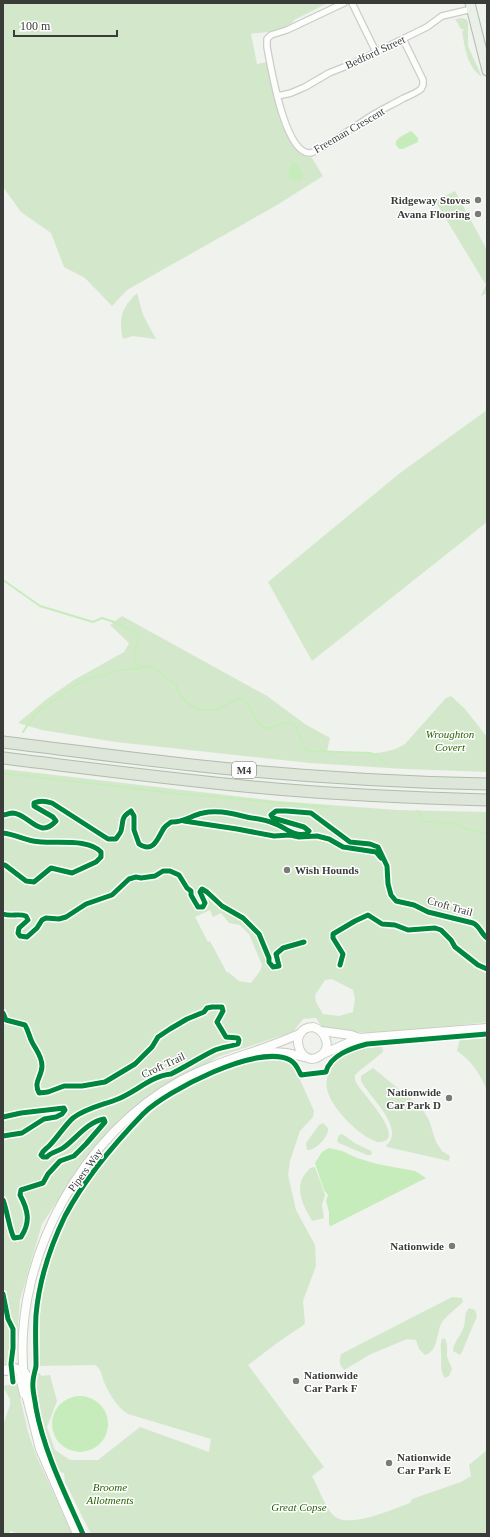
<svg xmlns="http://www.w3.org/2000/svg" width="490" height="1537" viewBox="0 0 490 1537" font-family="'Times New Roman',serif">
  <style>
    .green { fill: #d3e8cb; fill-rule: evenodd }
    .water { fill: #c7ecbb }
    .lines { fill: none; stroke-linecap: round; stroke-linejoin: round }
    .stream { stroke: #c7ecbb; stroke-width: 2 }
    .street-casing { stroke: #cbcdc9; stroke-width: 8 }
    .secondary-casing { stroke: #cbcdc9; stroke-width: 10 }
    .primary-casing { stroke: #b0bcac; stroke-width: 11 }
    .highway-casing { stroke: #b0bcac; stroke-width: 13 }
    .street { stroke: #fdfdfc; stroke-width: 5.5 }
    .secondary { stroke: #fdfdfc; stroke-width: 8 }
    .primary { stroke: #eaefe7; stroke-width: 9 }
    .highway { stroke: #dde6d9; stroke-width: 11 }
    .cycleway-casing { stroke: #fff; stroke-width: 8 }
    .cycleway { stroke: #00873e; stroke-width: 5 }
    .poi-dot { fill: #797c78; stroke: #fff; stroke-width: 1.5 }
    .labels { text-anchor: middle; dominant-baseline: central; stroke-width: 3; stroke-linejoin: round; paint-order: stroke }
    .shield { fill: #fff; stroke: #757674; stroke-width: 1 }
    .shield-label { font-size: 10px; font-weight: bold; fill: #3a3c39 }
    .street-label { font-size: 11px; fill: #3a3c39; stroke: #fff }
    .poi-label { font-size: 11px; font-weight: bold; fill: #3a3c39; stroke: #fff; text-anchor: end }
    .park-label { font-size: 11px; font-style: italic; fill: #256200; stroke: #fff }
  </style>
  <rect width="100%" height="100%" fill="#eff2ed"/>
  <!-- green -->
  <path class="green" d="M 3,3 L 328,3 L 294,20 C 288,32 262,32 251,34 L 257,64 L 267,62 L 277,108 L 280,120 L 287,135 L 301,154 L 312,158 L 323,176 L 277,205 L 127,290 L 112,306 L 85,278 L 64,267 L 51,233 L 21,212 L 3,187 Z
    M 461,18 L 466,19 L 468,22 L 468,46 L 482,77 C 467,67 465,48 462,31 L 464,31 L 463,29 L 461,29 L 455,19 Z
    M 455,191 L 487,250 L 487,293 L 481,296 L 486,285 L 435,201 Z
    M 137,293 L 143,315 L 156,339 L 133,336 L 123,339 C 118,317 122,308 137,293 Z
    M 487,410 L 487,522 L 312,661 L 268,582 L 400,473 Z
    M 122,616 L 267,696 L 305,724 L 330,738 L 327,751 C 352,753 383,758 405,744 L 446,698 L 451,696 L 465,709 L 487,737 L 487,772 L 405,769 L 310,763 L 116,742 L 42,730 L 18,723 L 48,698 L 74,680 L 124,652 L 129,643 L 110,625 Z
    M 3,769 L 277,801 L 397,810 L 487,812 L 487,1022 C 438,1027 369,1040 322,1027 L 316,1018 L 303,1019 L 293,1032 L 220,1056 L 152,1093 L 92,1149 L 42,1224 L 20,1300 L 15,1361 L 3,1364 ZM 210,910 L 213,917 L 221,913 L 229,923 L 240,925 L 249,934 L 262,965 L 260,971 L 251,983 L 239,981 L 228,972 L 227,973 L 210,941 L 208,942 L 195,917 ZM 332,979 L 353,990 L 355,999 L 353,1012 L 339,1016 L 323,1014 L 316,1002 L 315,995 L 325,980 Z
    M 487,1035 L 487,1089 C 478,1072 473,1062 457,1051 L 460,1038 Z
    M 382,1046 L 383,1052 L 358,1072 L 355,1075 C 355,1079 355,1081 357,1084 C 362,1093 411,1143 377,1142 C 359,1136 331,1108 327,1089 C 325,1083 329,1068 333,1062 C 343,1050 368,1048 382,1046 Z
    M 278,1059 L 288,1061 L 293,1064 L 314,1111 L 313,1117 L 300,1131 L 290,1161 L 288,1175 L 296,1210 L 315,1245 L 316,1266 L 303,1301 L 305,1324 L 277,1343 L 248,1365 L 324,1467 L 312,1476 C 318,1487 325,1507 333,1515 C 347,1530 393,1509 410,1503 L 412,1499 L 461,1482 L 471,1476 L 469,1465 L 487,1450 L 487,1534 L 91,1534 L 65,1482 L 64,1473 L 58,1472 C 47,1444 31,1404 37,1373 L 40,1373 L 41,1376 L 50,1375 L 57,1401 L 47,1427 L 55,1450 L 70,1460 L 98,1460 L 140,1427 L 209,1452 L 211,1439 L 128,1414 C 117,1407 110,1395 105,1384 C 101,1377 103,1370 95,1365 L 37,1366 C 39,1335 39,1303 46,1273 C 63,1206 109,1152 158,1106 C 166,1100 175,1095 184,1090 C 213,1074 244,1060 278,1059 Z
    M 373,1068 L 421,1107 L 429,1120 L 436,1142 L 442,1151 L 450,1156 L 449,1161 L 387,1147 L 386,1146 C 406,1128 370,1098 361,1081 L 361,1076 Z
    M 323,1123 L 328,1128 C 329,1136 316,1151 307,1150 L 306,1143 L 319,1125 Z
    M 342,1134 L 355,1143 L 371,1151 L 372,1152 L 371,1155 L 367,1155 L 339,1143 L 337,1141 L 339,1135 Z
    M 315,1167 L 325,1195 L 322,1205 L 324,1218 L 312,1221 C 306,1210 297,1196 301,1182 C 302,1177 307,1172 310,1168 Z
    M 452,1297 L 462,1298 L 463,1302 C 457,1308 447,1315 442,1322 C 436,1332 439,1351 425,1355 L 419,1349 L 416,1340 L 407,1339 L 371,1354 L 344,1370 C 339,1364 339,1362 341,1354 L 343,1353 Z
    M 469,1308 L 475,1310 L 477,1316 L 462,1352 L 460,1355 L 453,1351 C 453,1342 462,1335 464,1326 C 466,1319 464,1313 469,1308 Z
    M 445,1338 L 447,1345 L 447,1357 L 452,1369 L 449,1376 L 445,1378 C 439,1369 442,1362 441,1352 C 441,1347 440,1344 442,1339 Z
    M 17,1384 L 28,1432 L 36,1455 L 72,1534 L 19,1534 L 10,1531 L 10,1534 L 3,1534 L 3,1425 L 10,1405 L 10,1399 L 3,1387 L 6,1385 Z"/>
  <!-- water -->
  <path class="water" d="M 411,131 L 418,138 L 418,142 L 403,149 L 399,149 L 396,145 L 396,141 L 400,137 Z
    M 293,162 L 297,164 L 304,176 L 301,180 L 291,180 L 288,177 L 289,168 Z
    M 329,1148 L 342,1151 L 357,1158 L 377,1164 L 415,1171 L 426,1178 L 331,1226 L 329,1225 L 329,1212 L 326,1201 L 328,1195 L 324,1190 L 315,1163 L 322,1152 Z
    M52 1424a28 28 0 1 1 56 0a28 28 0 1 1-56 0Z"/>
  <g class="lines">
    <!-- stream -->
    <path class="stream" d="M 3,580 L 40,606 L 93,622 L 102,618 L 114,622 L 138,634 C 139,646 130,651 136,665 L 148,667
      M 23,732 L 33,717 L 39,711 L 74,686 L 86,679 L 122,670 L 152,667 L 156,669 L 176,685 L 181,696 L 188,704 L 199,710 L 216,710 L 241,698 C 253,705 253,722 263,727 C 274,732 281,717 296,726 L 305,749 L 308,751 L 371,753 L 380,758 L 387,765
      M 3,773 L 182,794 L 328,807
      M 418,811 L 424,822 L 455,823 L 463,828 L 487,834"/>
    <defs>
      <path id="street" d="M 344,3 L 287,30 L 271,35 L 267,39 L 267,47 C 271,67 284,153 310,153 C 319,152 355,126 365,120 C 376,112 390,106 402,99 C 408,96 415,94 421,89 L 423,85 L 423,80 L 403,39
        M 352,3 L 376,52
        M 278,96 L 291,93 L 305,87 L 329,73 L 354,63 L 427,27 L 442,16 L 472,9
        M 3,1369 L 13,1366 L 23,1370
        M 3,1372 L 15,1372 L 23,1370"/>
      <path id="secondary" d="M 313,1027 C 325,1030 333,1048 320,1056 C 300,1070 286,1028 313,1027 Z
        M 321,1031 L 351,1035 L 359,1038 L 487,1028
        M 260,1051 L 286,1053 L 305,1057
        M 323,1054 L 359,1038
        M 23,1370 L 20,1377 L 24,1394
        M 77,1534 L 40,1449 L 27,1398 L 27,1376 L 23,1370 L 23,1365 C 16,1255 83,1134 180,1081 C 218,1060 261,1052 301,1033"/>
      <path id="primary" d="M 470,3 L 487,71"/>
      <path id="highway" d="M 3,742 C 69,750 135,759 201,766 C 296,776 391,782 487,784
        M 3,758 C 94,769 185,781 276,789 C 346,795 417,798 487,800"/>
    </defs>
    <!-- street casing -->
    <use href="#street" class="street-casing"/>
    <!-- secondary casing -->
    <use href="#secondary" class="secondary-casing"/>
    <!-- primary casing -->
    <use href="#primary" class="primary-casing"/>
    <!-- highway casing -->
    <use href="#highway" class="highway-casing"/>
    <!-- street -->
    <use href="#street" class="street"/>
    <!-- secondary -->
    <use href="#secondary" class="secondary"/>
    <!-- primary -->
    <use href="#primary" class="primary"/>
    <!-- highway -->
    <use href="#highway" class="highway"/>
    <defs>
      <path id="cycleway" d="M 3,815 C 6,815 9,813 13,813 C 29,814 39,840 56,821 L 53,817 L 34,806 L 34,803 C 40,800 46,801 52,803 L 108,839 L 116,839 C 117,837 120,834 121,831 C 124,820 120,818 131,811 L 134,816 L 134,830 L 139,844 C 154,854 158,837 164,828 C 166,825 169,824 171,822 C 183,823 192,815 203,813 C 219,809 236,815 252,818 C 259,819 266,820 273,823 C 284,826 293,837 306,834 L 309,831 L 304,827 L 273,818 L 271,815 L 276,811 L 286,811 L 311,813 L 350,842 L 370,844 L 378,847 L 387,866 L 388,884 L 391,895 L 396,901 L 414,905 L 428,912 L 473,923 C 480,926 481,934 487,938
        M 184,821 L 237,829 L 274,836 L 290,835 L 299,837 L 317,836 L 329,839 L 343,847 L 376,852 L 381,858
        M 3,833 C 13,834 23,839 33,841 C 51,845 88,837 101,852 L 101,857 L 96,862 L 72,873 L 51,868 L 34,882 L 26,881 L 5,865 L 3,865
        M 3,914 C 12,917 18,913 26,916 L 28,920 L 19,928 L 18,933 L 20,936 L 27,937 L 37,928 L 42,920 L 46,918 L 59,919 L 66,917 L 86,904 L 112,895 L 129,879 L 136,877 L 141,878 L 155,876 L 163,871 L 170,871 L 179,875 L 187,888 L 191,891 L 191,895 L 198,907 L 203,907 L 205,903 L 200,892 L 202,889 L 207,892 L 222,906 L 243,918 L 259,934 L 269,958 L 269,962 L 273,967 L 279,966 L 276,954 L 283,948 L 304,942
        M 340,965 L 343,954 L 333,938 L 333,934 L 355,921 L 368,915 L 382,924 L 395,925 L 408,930 L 435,928 L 441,930 L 451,940 L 455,947 L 478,965 L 487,969
        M 3,1013 L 6,1020 L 25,1025 C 29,1032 29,1036 32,1042 C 36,1050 42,1056 42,1066 C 42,1077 33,1081 39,1093 L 48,1092 L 64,1086 L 82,1086 L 105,1082 L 135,1064 L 152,1047 L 158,1037 L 170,1029 L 187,1019 L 204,1012 L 207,1008 L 212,1007 L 222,1007 L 223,1011 L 217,1022 L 226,1037 L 238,1038 L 239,1040 L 238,1044 C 229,1047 221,1047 213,1051 C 199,1058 185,1067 171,1074 C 151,1076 136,1092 118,1099 C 103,1105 86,1108 73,1118 C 66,1124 56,1139 49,1146 C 46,1149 43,1150 41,1155 L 43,1157 L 47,1157 C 51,1152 57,1152 63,1148 C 76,1139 87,1122 104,1119 L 105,1122 L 86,1144 L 74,1156 L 60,1161 L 48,1174 L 43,1183 L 21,1190 L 20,1195 C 28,1210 31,1222 21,1237 L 14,1238 C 10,1232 7,1210 3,1200
        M 3,1117 L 21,1113 L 64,1108 L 65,1110 L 62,1114 L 56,1117 L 44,1119 L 22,1133 L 3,1136
        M 3,1294 L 8,1319 L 13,1329 L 13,1348 L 11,1364 L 13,1382
        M 83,1534 C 65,1493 44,1452 36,1408 C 35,1399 32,1390 33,1382 C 33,1377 35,1372 36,1366 C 36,1349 35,1332 36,1315 C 39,1281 50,1247 65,1216 C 85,1178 113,1145 143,1114 C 166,1091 258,1043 290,1060 C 296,1063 298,1069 301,1075 L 326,1072 C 330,1055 352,1048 367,1044 L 487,1034"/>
    </defs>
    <!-- cycleway casing -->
    <use href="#cycleway" class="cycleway-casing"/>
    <!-- cycleway -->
    <use href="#cycleway" class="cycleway"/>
  </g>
  <!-- markers -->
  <g class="poi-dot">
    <circle cx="478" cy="200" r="4"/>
    <circle cx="478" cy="214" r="4"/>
    <circle cx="287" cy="870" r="4"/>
    <circle cx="449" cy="1098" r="4"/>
    <circle cx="452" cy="1246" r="4"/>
    <circle cx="296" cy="1381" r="4"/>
    <circle cx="389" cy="1463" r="4"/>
  </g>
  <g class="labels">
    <!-- shield labels -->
    <rect class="shield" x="232" y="762" width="24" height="16" rx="3"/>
    <g class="shield-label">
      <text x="244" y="770">M4</text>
    </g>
    <!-- street labels -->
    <g class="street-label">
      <text transform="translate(375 52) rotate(-25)">Bedford Street</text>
      <text transform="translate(349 130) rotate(-30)">Freeman Crescent</text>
      <text transform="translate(450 906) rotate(16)">Croft Trail</text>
      <text transform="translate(163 1065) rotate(-25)">Croft Trail</text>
      <text transform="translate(85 1170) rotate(-54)">Pipers Way</text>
    </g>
    <!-- poi labels -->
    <g class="poi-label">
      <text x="470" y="200">Ridgeway Stoves</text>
      <text x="470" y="214">Avana Flooring</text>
      <text x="295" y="870" text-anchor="start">Wish Hounds</text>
      <text x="441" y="1092">Nationwide<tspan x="441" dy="13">Car Park D</tspan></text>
      <text x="444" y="1246">Nationwide</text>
      <text x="304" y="1375" text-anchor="start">Nationwide<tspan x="304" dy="13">Car Park F</tspan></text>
      <text x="397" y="1457" text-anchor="start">Nationwide<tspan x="397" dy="13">Car Park E</tspan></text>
    </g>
    <!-- park labels -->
    <g class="park-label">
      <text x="450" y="734">Wroughton<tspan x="450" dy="13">Covert</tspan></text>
      <text x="110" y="1487">Broome<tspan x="110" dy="13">Allotments</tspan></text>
      <text x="299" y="1507">Great Copse</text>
    </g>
  </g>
  <!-- border -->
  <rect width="490" height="1537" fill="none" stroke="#3a3c39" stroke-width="8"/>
  <!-- scale -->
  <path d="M14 30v6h103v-6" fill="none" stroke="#3a3c39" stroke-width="2"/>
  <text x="20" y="30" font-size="12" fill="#3a3c39" stroke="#ffffff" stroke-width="3" paint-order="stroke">100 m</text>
</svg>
